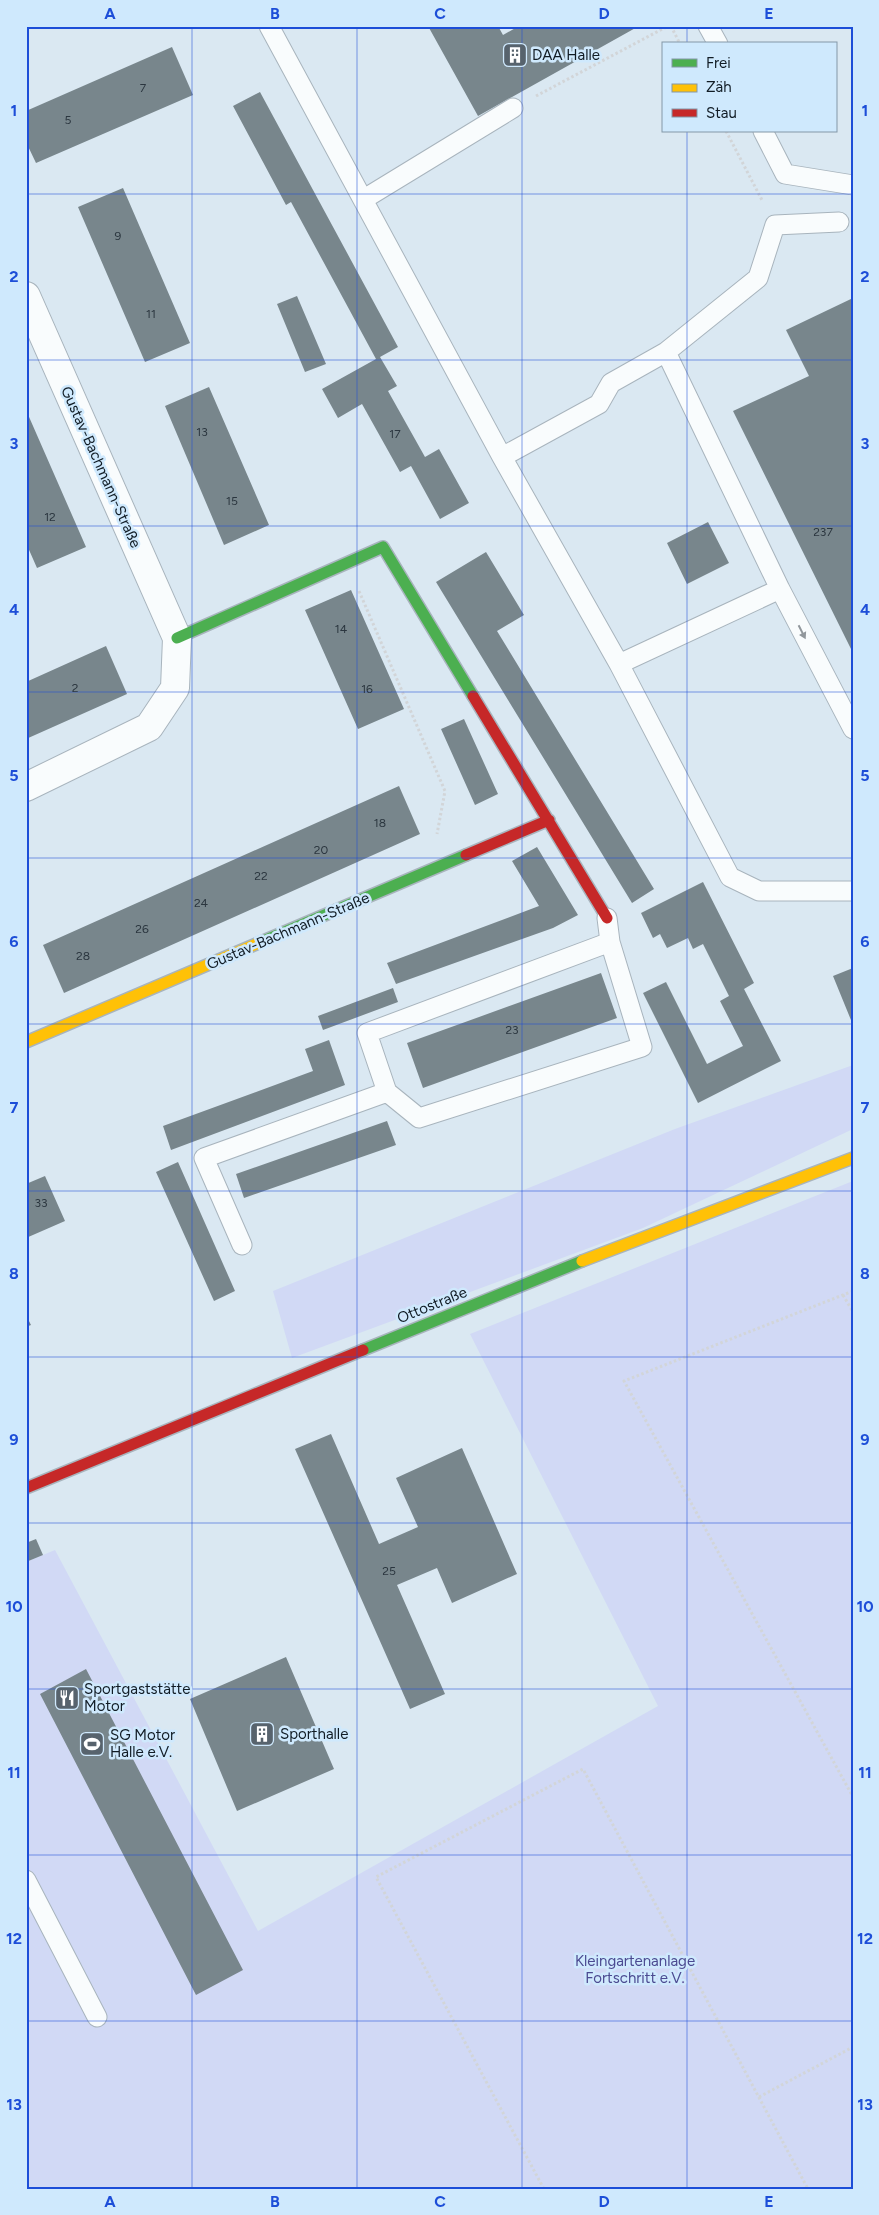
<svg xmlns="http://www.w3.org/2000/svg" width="879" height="2215" viewBox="0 0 879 2215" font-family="Figtree,sans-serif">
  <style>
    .green { fill: #d1d9f5 }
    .building { fill: #78868c }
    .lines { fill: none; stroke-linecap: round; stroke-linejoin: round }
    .lane-casing { stroke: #a8b4bd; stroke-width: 21 }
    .street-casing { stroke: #a8b4bd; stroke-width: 30 }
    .fast-casing { stroke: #a8b4bd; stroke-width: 14 }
    .slow-casing { stroke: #a8b4bd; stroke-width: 14 }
    .jam-casing { stroke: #a8b4bd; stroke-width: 14 }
    .path { stroke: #d2d5d8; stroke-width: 3; stroke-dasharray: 2.5 2.5; stroke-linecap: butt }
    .lane { stroke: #f9fcfd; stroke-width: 19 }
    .street { stroke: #f9fcfd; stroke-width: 28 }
    .fast { stroke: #4caf50; stroke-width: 11 }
    .slow { stroke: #ffc107; stroke-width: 11 }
    .jam { stroke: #c62828; stroke-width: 11 }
    .oneway { fill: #91979c }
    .grid { fill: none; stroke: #1d4ed8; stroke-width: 1; stroke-opacity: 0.55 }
    .labels { text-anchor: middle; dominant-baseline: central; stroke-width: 5; stroke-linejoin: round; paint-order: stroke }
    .number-label { font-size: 12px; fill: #2b363f }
    .poi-label { font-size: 15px; fill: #111c25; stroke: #cfe9fd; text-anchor: start }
    .street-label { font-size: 15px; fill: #111c25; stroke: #cfe9fd }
    .park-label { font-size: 15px; fill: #4b4a91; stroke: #cfe9fd }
    .neatline { fill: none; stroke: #1d4ed8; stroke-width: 2 }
    .grid-label { font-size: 16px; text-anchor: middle; font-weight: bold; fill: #1d4ed8 }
  </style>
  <rect width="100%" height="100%" fill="#dae8f2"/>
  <!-- green -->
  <path class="green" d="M 853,1065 L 853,1129 L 643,1228 L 292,1358 L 273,1291 L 675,1129 Z
    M 853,1181 L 853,2189 L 26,2189 L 26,1562 L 55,1550 L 258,1931 L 658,1706 L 470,1334 Z"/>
  <!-- building -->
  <path class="building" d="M 428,26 L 498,26 L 503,35 L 519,26 L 639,26 L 478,116 Z
    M 172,47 L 193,95 L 36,163 L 26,142 L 26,111 Z
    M 260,92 L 398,347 L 380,357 L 397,386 L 388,391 L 425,457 L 439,449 L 469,503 L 440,519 L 411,466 L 400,472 L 362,404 L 338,418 L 322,389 L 376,359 L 291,202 L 286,205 L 233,106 Z
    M 123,188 L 190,343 L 145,362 L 78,207 Z
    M 297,296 L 326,364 L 305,372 L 277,304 Z
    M 853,298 L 853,653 L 733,411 L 809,376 L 786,330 Z
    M 209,387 L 269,525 L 224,545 L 165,406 Z
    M 26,410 L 86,547 L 37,568 L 26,543 Z
    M 708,522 L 729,563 L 687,584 L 667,543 Z
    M 486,552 L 524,615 L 497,631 L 654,889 L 632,903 L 436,582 Z
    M 351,590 L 404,709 L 358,729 L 305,610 Z
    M 106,646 L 127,694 L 26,739 L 26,682 Z
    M 464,719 L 498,794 L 475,805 L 441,729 Z
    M 399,786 L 420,834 L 64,993 L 43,945 Z
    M 537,847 L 578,915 L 553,928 L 396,984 L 387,963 L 539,906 L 512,861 Z
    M 703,882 L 754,983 L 744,989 L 781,1061 L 698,1103 L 643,993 L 666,982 L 707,1064 L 743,1046 L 720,1001 L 729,996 L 703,944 L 693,949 L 688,938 L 667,948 L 660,934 L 653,938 L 641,913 Z
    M 853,968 L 853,1025 L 833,976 Z
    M 601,973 L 617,1018 L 423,1088 L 407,1043 Z
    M 393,988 L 398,1002 L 323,1030 L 318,1016 Z
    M 329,1040 L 345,1085 L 171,1150 L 163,1126 L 313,1071 L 305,1049 Z
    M 387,1121 L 396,1145 L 244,1198 L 236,1174 Z
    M 178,1162 L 235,1291 L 214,1301 L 156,1172 Z
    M 45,1176 L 65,1221 L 26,1238 L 26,1184 Z
    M 26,1315 L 31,1325 L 26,1327 Z
    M 331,1434 L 379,1544 L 418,1527 L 396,1478 L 462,1448 L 517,1574 L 452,1603 L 437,1568 L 397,1585 L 445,1694 L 410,1709 L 295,1449 Z
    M 36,1539 L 43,1555 L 26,1562 L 26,1543 Z
    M 286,1657 L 334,1769 L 237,1811 L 190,1699 Z
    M 86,1669 L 243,1970 L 196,1995 L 40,1694 Z"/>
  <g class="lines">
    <defs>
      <path id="lane" d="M 269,26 L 502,457 L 619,664 L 730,877 L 759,891 L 853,891
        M 708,26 L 718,44
        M 763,131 L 785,174 L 853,185
        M 364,199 L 513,108
        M 666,352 L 780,589 L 853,729
        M 502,457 L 599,404 L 611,383 L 666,352 L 758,278 L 775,225 L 839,222
        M 619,664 L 780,589
        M 387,1092 L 367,1033 L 610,942
        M 242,1245 L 204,1158 L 387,1092 L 419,1118 L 642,1047 L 610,942 L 607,918
        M 26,1880 L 97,2017"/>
      <path id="street" d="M 26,296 L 177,638 L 175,688 L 149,727 L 26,787"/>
      <path id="fast" d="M 177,638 L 383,547 L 473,696
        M 261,942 L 466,855
        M 363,1350 L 582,1261"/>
      <path id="slow" d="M 26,1042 L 261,942
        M 582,1261 L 853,1158"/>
      <path id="jam" d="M 473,696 L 607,918
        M 466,855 L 549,820
        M 26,1488 L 363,1350"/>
    </defs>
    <!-- lane casing -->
    <use href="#lane" class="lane-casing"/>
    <!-- street casing -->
    <use href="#street" class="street-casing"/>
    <!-- fast casing -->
    <use href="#fast" class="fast-casing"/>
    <!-- slow casing -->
    <use href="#slow" class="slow-casing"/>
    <!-- jam casing -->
    <use href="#jam" class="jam-casing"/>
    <!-- path -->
    <path class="path" d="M 671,26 L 680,44
      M 536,96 L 668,26
      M 726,131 L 763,202
      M 359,591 L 445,791 L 437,834
      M 853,1291 L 624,1381 L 853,1797
      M 843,1295 L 853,1312
      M 759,2097 L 853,2047
      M 544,2189 L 376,1877 L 583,1769 L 808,2189"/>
    <!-- lane -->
    <use href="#lane" class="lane"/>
    <!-- street -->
    <use href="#street" class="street"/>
    <!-- fast -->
    <use href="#fast" class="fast"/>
    <!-- slow -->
    <use href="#slow" class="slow"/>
    <!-- jam -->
    <use href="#jam" class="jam"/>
  </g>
  <!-- one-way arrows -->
  <defs><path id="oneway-solid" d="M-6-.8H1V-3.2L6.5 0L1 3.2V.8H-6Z" transform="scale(1.25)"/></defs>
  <use class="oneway" href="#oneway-solid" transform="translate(802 632) rotate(63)"/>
  <!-- grid -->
  <path class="grid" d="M 192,26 L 192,2189M 357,26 L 357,2189M 522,26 L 522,2189M 687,26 L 687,44M 687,131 L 687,2189M 26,194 L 853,194M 26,360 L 853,360M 26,526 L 853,526M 26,692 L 853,692M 26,858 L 853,858M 26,1024 L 853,1024M 26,1191 L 853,1191M 26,1357 L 853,1357M 26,1523 L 853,1523M 26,1689 L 853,1689M 26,1855 L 853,1855M 26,2021 L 853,2021"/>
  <!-- icons -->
  <defs>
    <symbol id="building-square" viewBox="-11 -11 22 22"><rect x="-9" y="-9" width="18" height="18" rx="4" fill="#57636d" stroke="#cfe9fd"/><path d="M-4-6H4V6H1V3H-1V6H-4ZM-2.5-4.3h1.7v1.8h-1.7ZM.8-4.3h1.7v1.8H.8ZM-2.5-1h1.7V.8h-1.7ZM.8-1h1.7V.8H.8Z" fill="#fff"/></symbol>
    <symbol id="restaurant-square" viewBox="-11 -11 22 22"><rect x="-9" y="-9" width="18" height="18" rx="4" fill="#57636d" stroke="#cfe9fd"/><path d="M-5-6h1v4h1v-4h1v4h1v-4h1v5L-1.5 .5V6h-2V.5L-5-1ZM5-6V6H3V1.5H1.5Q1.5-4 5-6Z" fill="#fff"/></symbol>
    <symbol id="stadium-square" viewBox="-11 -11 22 22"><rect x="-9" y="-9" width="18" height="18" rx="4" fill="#57636d" stroke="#cfe9fd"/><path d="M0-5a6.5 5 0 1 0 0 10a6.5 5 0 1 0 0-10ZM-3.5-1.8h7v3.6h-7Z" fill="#fff"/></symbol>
  </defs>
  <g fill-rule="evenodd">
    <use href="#building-square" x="501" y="41" width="28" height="28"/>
    <use href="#restaurant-square" x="53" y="1684" width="28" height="28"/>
    <use href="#building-square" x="248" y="1720" width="28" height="28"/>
    <use href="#stadium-square" x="78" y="1730" width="28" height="28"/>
  </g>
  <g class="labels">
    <!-- number labels -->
    <g class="number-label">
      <text x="143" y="88">7</text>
      <text x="68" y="120">5</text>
      <text x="118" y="236">9</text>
      <text x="151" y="314">11</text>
      <text x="202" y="432">13</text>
      <text x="395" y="434">17</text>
      <text x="232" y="501">15</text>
      <text x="50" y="517">12</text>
      <text x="823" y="532">237</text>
      <text x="341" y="629">14</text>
      <text x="75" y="688">2</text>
      <text x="367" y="689">16</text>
      <text x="380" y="823">18</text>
      <text x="321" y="850">20</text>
      <text x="261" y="876">22</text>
      <text x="201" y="903">24</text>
      <text x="142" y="929">26</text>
      <text x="83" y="956">28</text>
      <text x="512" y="1030">23</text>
      <text x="41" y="1203">33</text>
      <text x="389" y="1571">25</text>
    </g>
    <!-- poi labels -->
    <g class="poi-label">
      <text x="532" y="55">DAA Halle</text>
      <text x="84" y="1689">Sportgaststätte<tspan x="84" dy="17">Motor</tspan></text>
      <text x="280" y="1734">Sporthalle</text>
      <text x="110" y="1735">SG Motor<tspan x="110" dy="17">Halle e.V.</tspan></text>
    </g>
    <!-- street labels -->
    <g class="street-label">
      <text transform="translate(101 467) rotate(66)">Gustav-Bachmann-Straße</text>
      <text transform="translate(288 931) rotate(-23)">Gustav-Bachmann-Straße</text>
      <text transform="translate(432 1305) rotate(-22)">Ottostraße</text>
    </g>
    <!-- park labels -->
    <g class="park-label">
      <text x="635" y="1961">Kleingartenanlage<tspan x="635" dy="17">Fortschritt e.V.</tspan></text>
    </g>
  </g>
  <!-- border -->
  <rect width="879" height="2215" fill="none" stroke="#cfe9fd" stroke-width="55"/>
  <!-- legend -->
  <rect x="662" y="42" width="175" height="90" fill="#cfe9fd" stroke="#8397a7"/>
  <rect x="672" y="59" width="25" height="8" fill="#4caf50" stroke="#8397a7"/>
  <text x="706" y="68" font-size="15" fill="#111c25">Frei</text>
  <rect x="672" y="84" width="25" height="8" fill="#ffc107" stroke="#8397a7"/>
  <text x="706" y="92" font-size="15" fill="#111c25">Zäh</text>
  <rect x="672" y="109" width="25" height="8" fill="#c62828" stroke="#8397a7"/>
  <text x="706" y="118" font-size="15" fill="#111c25">Stau</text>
  <rect x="28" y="28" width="824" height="2160" class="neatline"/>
  <g class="grid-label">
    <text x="110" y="19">A</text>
    <text x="275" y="19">B</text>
    <text x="440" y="19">C</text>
    <text x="604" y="19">D</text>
    <text x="769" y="19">E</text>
    <text x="14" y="116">1</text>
    <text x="865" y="116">1</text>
    <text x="14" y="282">2</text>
    <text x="865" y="282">2</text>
    <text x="14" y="449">3</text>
    <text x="865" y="449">3</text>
    <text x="14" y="615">4</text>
    <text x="865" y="615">4</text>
    <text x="14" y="781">5</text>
    <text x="865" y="781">5</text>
    <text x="14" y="947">6</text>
    <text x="865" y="947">6</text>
    <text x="14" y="1113">7</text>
    <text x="865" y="1113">7</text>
    <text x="14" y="1279">8</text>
    <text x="865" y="1279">8</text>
    <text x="14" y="1445">9</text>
    <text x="865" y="1445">9</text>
    <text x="14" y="1612">10</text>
    <text x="865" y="1612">10</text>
    <text x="14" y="1778">11</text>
    <text x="865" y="1778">11</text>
    <text x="14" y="1944">12</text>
    <text x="865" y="1944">12</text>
    <text x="14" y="2110">13</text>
    <text x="865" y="2110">13</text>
    <text x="110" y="2207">A</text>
    <text x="275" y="2207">B</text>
    <text x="440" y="2207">C</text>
    <text x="604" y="2207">D</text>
    <text x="769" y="2207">E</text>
  </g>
</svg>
